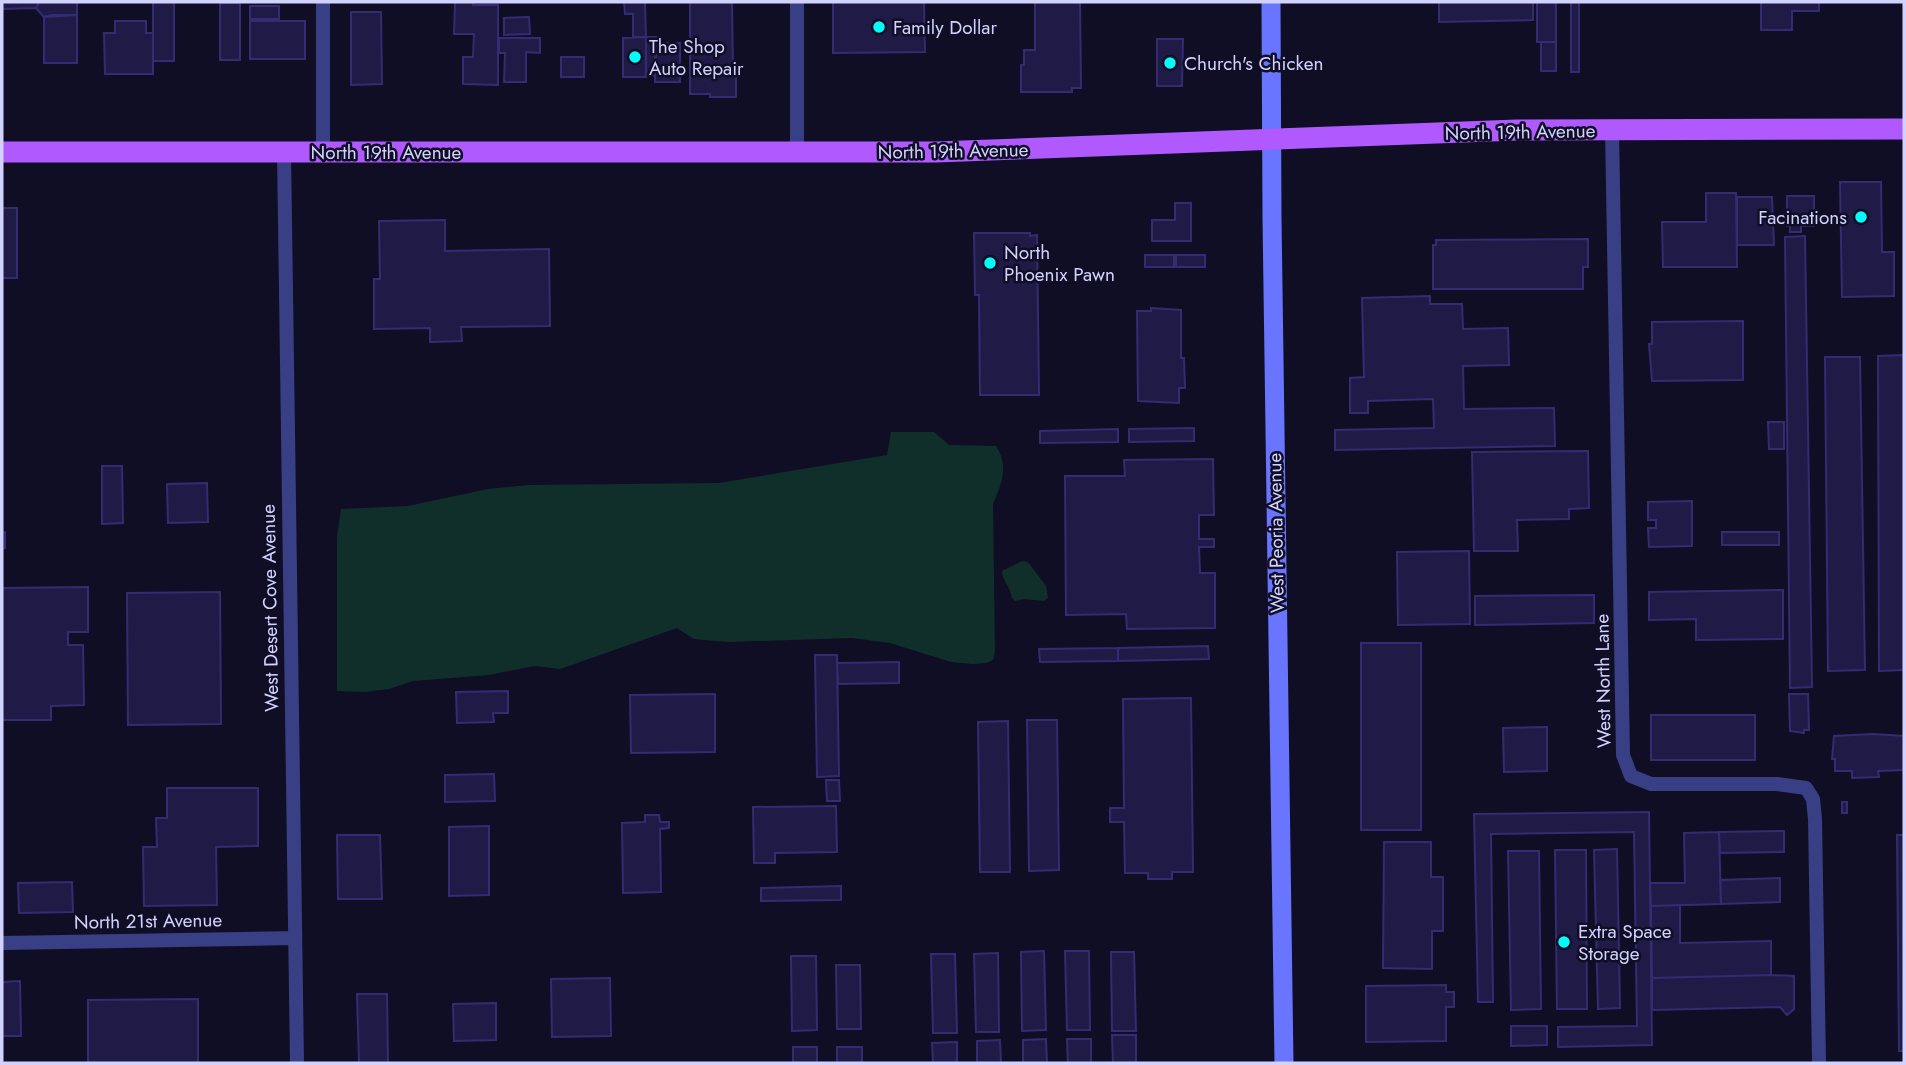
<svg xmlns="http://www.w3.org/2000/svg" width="1906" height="1065" viewBox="0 0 1906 1065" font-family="Jost,sans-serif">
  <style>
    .green { fill: #112f2a }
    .building { fill: #1f1a46; stroke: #332c72; stroke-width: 2 }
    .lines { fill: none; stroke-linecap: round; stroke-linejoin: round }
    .street { stroke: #393f84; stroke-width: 14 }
    .secondary { stroke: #6975ff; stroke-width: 19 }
    .primary { stroke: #af59ff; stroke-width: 21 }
    .poi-dot { fill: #00fdfb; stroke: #100e25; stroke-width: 2.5 }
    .labels { text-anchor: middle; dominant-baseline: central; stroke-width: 5; stroke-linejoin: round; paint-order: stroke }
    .poi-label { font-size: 19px; fill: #d2d2ff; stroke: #100e25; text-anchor: start }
    .street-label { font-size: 19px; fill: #d2d2ff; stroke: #100e25 }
  </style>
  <rect width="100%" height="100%" fill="#100e25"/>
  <!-- green -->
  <path class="green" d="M 891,432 L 934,432 L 949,445 L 996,446 C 1009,466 1002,483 993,504 L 995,652 L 993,660 L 986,663 L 973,664 L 951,662 L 890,643 L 852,638 L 727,642 L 694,639 L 677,628 L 560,669 L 534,666 L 489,675 L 413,681 L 389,689 L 365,692 L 337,691 L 337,537 L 341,509 L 408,506 L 488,489 L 528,485 L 719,483 L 887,455 Z
    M 1022,561 L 1028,562 L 1046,586 L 1048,598 L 1044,601 L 1024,599 L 1015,601 L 1012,598 C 1010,585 1002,581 1002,571 Z"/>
  <!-- building -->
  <path class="building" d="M 2,2 L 39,2 L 39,3 L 36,8 L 2,9 Z
    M 39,2 L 77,2 L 77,15 L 44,17 L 36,8 Z
    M 153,2 L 174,2 L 174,61 L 153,61 Z
    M 455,2 L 473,2 L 473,5 L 498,5 L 498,85 L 463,84 L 463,57 L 473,57 L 474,34 L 454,34 Z
    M 624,2 L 645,2 L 646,37 L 633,37 L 633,14 L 625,14 Z
    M 690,2 L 732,2 L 733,72 L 736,72 L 736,97 L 710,97 L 710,94 L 690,94 Z
    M 833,2 L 924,2 L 925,52 L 833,53 Z
    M 1035,2 L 1080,2 L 1081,88 L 1072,88 L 1072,92 L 1021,92 L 1021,65 L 1024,65 L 1024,50 L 1035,50 Z
    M 1439,2 L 1533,2 L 1533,20 L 1439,22 Z
    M 1537,2 L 1556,2 L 1556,42 L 1537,42 Z
    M 1571,2 L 1579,2 L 1579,72 L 1571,72 Z
    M 1761,2 L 1819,2 L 1819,11 L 1792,11 L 1792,30 L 1761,30 Z
    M 220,3 L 240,3 L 240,60 L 220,60 Z
    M 250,6 L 279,6 L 279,19 L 250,19 Z
    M 351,12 L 381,12 L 382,84 L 351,85 Z
    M 51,15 L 77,15 L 77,63 L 44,63 L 44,17 Z
    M 529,17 L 530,34 L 504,35 L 504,18 Z
    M 115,21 L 146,21 L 146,33 L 153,33 L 153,74 L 105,74 L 104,33 L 115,33 Z
    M 250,21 L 305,21 L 305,59 L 250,59 Z
    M 646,37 L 657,37 L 655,76 L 646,76 Z
    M 646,37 L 646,77 L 623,77 L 623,38 Z
    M 499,38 L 540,38 L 540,53 L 526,52 L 526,82 L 504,82 L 505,53 L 499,53 Z
    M 1157,39 L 1183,39 L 1182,86 L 1157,86 Z
    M 1541,42 L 1556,42 L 1556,71 L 1541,71 Z
    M 655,43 L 680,43 L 680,82 L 655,82 Z
    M 561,57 L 584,57 L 584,77 L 561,77 Z
    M 1840,182 L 1881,182 L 1882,252 L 1894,252 L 1894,296 L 1842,297 Z
    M 1706,193 L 1736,193 L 1737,267 L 1663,267 L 1662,222 L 1706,222 Z
    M 1787,196 L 1814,196 L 1814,226 L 1801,226 L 1801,232 L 1790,232 L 1790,226 L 1787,226 Z
    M 1737,197 L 1772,197 L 1774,245 L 1737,245 Z
    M 1175,203 L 1191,203 L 1191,241 L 1152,241 L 1152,220 L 1175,220 Z
    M 2,208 L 17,208 L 17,278 L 2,278 Z
    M 445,220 L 445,251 L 549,249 L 550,326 L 461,327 L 462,341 L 430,342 L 430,328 L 374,329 L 374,279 L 380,279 L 379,221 Z
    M 974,233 L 1030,233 L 1030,236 L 1037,235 L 1039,395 L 980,395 L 979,295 L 975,295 Z
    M 1805,236 L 1812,687 L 1790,688 L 1785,237 Z
    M 1588,239 L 1588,267 L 1583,267 L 1583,289 L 1433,289 L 1433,245 L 1436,245 L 1436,240 Z
    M 1145,255 L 1174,255 L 1174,267 L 1145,267 Z
    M 1176,255 L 1205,255 L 1205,267 L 1176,267 Z
    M 1430,296 L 1430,304 L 1462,304 L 1463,329 L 1508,328 L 1509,365 L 1463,366 L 1464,409 L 1554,408 L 1555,446 L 1335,450 L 1335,430 L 1434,428 L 1433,399 L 1368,401 L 1368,413 L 1350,413 L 1350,378 L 1364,377 L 1362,298 Z
    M 1151,308 L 1181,310 L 1181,358 L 1184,358 L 1185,388 L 1179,388 L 1179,403 L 1138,401 L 1137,311 L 1151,311 Z
    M 1743,321 L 1743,380 L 1652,381 L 1649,344 L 1652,344 L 1652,322 Z
    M 1904,355 L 1904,670 L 1879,671 L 1878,356 Z
    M 1825,357 L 1860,357 L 1865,670 L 1828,671 Z
    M 1768,422 L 1784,422 L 1784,449 L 1769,449 Z
    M 1194,428 L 1194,441 L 1129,442 L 1129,429 Z
    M 1118,429 L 1118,442 L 1040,443 L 1040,431 Z
    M 1588,451 L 1589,508 L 1569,509 L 1569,519 L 1517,520 L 1518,551 L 1474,551 L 1472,452 Z
    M 1213,459 L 1214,515 L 1199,515 L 1199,539 L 1214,539 L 1214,547 L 1199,547 L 1200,573 L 1215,573 L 1215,628 L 1127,629 L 1126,614 L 1066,615 L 1065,476 L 1125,476 L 1124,460 Z
    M 102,466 L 122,466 L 123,523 L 102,524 Z
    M 207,483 L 208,522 L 168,523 L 167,484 Z
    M 1692,501 L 1692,546 L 1649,547 L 1648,528 L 1656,528 L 1656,520 L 1648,520 L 1648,502 Z
    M 2,532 L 5,532 L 5,548 L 2,549 Z
    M 1722,532 L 1779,532 L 1779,545 L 1722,545 Z
    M 1469,551 L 1470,624 L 1398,625 L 1397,552 Z
    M 2,586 L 3,588 L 88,587 L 88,632 L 68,632 L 68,645 L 83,645 L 84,705 L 51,706 L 51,720 L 2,720 Z
    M 1783,590 L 1783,639 L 1696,640 L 1696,619 L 1649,620 L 1649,592 Z
    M 220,592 L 221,724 L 128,725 L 127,593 Z
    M 1594,595 L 1594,623 L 1475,625 L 1475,596 Z
    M 1361,643 L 1421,643 L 1421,830 L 1361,830 Z
    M 1208,646 L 1209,659 L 1118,661 L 1118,648 Z
    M 1118,648 L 1118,661 L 1040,662 L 1039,649 Z
    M 815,655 L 837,655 L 839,776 L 817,777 Z
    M 899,662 L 899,683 L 838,684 L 837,663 Z
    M 508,691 L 508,713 L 493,713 L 494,722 L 457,723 L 456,692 Z
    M 715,694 L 715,752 L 631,753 L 630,695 Z
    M 1789,694 L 1808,694 L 1809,730 L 1804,730 L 1804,733 L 1790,731 Z
    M 1191,698 L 1193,872 L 1172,872 L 1172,879 L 1148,879 L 1148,873 L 1125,873 L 1124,822 L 1110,822 L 1110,808 L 1124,808 L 1123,699 Z
    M 1651,715 L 1755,715 L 1755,760 L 1651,760 Z
    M 1027,720 L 1057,720 L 1059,870 L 1029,871 Z
    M 1008,721 L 1010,872 L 980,872 L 978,722 Z
    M 1547,727 L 1547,771 L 1504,772 L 1503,728 Z
    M 1873,734 L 1904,736 L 1904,770 L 1878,771 L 1879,777 L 1852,778 L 1852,771 L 1835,771 L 1835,759 L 1832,759 L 1834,736 Z
    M 494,774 L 495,801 L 445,802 L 445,775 Z
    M 826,780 L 839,780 L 840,801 L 827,801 Z
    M 167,788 L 258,788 L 258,846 L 216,847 L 217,905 L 144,906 L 143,847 L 157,847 L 156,818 L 167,818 Z
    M 1842,802 L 1847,802 L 1847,813 L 1842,813 Z
    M 836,806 L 837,852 L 775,853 L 775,863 L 754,863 L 753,807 Z
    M 1649,812 L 1652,1045 L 1558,1047 L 1558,1027 L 1637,1026 L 1634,832 L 1491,834 L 1493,1002 L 1478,1002 L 1474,814 Z
    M 645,815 L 659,815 L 660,822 L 669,822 L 669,828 L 660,829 L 661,892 L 623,893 L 622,823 L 645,822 Z
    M 489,826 L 489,895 L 449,896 L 449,827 Z
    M 1784,831 L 1784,852 L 1720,853 L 1719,832 Z
    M 1719,832 L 1721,904 L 1651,906 L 1650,883 L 1685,883 L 1684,833 Z
    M 337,835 L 380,835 L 382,899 L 338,899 Z
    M 1897,835 L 1904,835 L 1904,1051 L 1899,1051 Z
    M 1384,842 L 1431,842 L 1431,877 L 1443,877 L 1443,931 L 1432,931 L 1432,969 L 1383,968 Z
    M 1617,849 L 1620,1008 L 1598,1009 L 1594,850 Z
    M 1555,850 L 1586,850 L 1587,1009 L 1557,1009 Z
    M 1508,851 L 1539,851 L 1541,1009 L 1511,1010 Z
    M 1780,878 L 1780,902 L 1721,904 L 1720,880 Z
    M 72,882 L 73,912 L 19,913 L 18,883 Z
    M 841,886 L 841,900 L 761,901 L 761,888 Z
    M 1680,905 L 1680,943 L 1771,941 L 1771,975 L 1652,978 L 1651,906 Z
    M 1044,951 L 1046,1030 L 1022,1031 L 1021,952 Z
    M 1065,951 L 1089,951 L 1090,1030 L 1067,1030 Z
    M 1111,952 L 1134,952 L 1136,1031 L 1112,1031 Z
    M 998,953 L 999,1032 L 976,1032 L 974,954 Z
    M 931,954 L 955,954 L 957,1033 L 933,1033 Z
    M 791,956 L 816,956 L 817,1030 L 792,1031 Z
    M 836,965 L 860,965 L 861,1029 L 837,1029 Z
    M 1771,975 L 1794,976 L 1794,1009 L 1787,1015 L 1780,1007 L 1652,1010 L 1652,978 Z
    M 610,978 L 611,1036 L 552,1037 L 551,979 Z
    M 20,981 L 21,1036 L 2,1036 L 2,982 Z
    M 1446,985 L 1446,992 L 1454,992 L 1454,1007 L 1446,1007 L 1446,1041 L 1366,1042 L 1366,986 Z
    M 357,994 L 387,994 L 388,1063 L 359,1063 Z
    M 198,999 L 198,1063 L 88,1063 L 88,1000 Z
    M 496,1003 L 496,1040 L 454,1041 L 453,1004 Z
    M 1511,1026 L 1547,1026 L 1547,1045 L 1511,1046 Z
    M 1112,1035 L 1136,1035 L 1136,1063 L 1113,1063 Z
    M 1046,1039 L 1047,1063 L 1023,1063 L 1023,1040 Z
    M 1067,1039 L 1091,1039 L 1091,1063 L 1068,1063 Z
    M 1000,1040 L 1001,1063 L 977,1063 L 977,1041 Z
    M 957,1042 L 957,1063 L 933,1063 L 932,1043 Z
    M 793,1047 L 817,1047 L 817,1063 L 793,1063 Z
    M 837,1047 L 862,1047 L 862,1063 L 837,1063 Z"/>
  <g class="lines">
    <!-- street -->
    <path class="street" d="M 1612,130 L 1623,755 L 1631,776 L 1651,784 L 1777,784 L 1806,788 L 1813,799 L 1815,819 L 1819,1063
      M 284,152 L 297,1063
      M 323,152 L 323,2
      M 797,153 L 797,2
      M 2,943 L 294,938"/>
    <!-- secondary -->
    <path class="secondary" d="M 1271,2 L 1272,218 L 1284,1063"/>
    <!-- primary -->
    <path class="primary" d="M 2,152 L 936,152 L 1517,130 L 1904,129"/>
  </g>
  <!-- markers -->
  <g class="poi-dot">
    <circle cx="879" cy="27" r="7"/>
    <circle cx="635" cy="57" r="7"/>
    <circle cx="1170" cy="63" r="7"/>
    <circle cx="1861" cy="217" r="7"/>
    <circle cx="990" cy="263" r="7"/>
    <circle cx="1564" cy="942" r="7"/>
  </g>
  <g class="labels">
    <!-- poi labels -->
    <g class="poi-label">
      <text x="893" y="27">Family Dollar</text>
      <text x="649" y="46">The Shop<tspan x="649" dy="22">Auto Repair</tspan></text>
      <text x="1184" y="63">Church's Chicken</text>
      <text x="1847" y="217" text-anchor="end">Facinations</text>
      <text x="1004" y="252">North<tspan x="1004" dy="22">Phoenix Pawn</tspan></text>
      <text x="1578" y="931">Extra Space<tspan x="1578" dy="22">Storage</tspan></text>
    </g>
    <!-- street labels -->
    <g class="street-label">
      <text transform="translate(1520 132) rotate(-1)">North 19th Avenue</text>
      <text transform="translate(953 151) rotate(-1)">North 19th Avenue</text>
      <text x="386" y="152">North 19th Avenue</text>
      <text transform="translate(1276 533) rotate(-91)">West Peoria Avenue</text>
      <text transform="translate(270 608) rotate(-91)">West Desert Cove Avenue</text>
      <text transform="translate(1603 681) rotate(-91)">West North Lane</text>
      <text transform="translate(148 921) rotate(-1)">North 21st Avenue</text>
    </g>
  </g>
  <!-- border -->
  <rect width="1906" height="1065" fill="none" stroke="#d2d2ff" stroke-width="7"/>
</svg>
